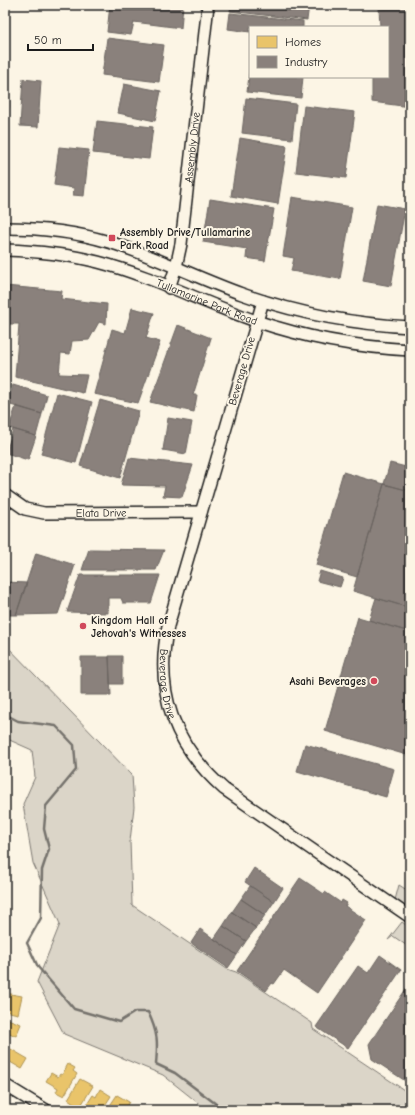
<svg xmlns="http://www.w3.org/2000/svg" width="415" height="1115" viewBox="0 0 415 1115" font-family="'Comic Neue',sans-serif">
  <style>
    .green { fill: #dbd5c8; stroke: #7c7872 }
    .homes { fill: #e9c46a; stroke: #ac9253 }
    .industry { fill: #8a817c; stroke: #69635f }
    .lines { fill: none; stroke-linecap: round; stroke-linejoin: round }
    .stream { stroke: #75726c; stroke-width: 2.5 }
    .minor-casing { stroke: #1c1c1c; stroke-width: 14 }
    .minor { stroke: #fcf5e5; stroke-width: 11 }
    .poi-dot { fill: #d1495b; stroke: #fcf5e5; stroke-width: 1.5 }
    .labels { text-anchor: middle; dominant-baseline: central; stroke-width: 4; stroke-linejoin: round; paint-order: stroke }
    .street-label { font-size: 11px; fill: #1c1c1c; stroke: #fcf5e5 }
    .poi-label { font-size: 11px; font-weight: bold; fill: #1c1c1c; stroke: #fcf5e5; text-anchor: start }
  </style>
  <rect width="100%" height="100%" fill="#fcf5e5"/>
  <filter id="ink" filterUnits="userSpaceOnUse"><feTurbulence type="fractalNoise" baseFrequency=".025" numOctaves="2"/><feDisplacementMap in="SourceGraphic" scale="8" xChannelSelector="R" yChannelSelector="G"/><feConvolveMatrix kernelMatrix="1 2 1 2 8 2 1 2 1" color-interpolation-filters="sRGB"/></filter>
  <g filter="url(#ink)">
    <!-- green -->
    <path class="green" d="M 5,644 L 132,775 L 134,807 L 130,841 L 132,905 L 227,969 L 236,972 L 312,1023 L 313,1029 L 410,1094 L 410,1110 L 207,1110 L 163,1075 L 64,1034 L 37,982 L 60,924 L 33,863 L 23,804 L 35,777 L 32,750 L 5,738 Z
      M 399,885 L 410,892 L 410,910 L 395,900 Z
      M 402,922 L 410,928 L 410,948 L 393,936 L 388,940 Z"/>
    <!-- homes -->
    <path class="homes" d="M 5,993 L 22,996 L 18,1014 L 5,1011 Z
      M 5,1018 L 21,1024 L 16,1036 L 7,1032 L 5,1035 Z
      M 9,1048 L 28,1059 L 22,1069 L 5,1059 L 5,1055 Z
      M 68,1064 L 75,1068 L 73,1071 L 77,1074 L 64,1096 L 56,1092 L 58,1088 L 46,1081 L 51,1073 L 58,1077 L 60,1074 L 62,1075 Z
      M 80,1079 L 93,1086 L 80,1107 L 68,1099 Z
      M 100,1089 L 111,1096 L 102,1110 L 84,1109 L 93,1095 L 96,1097 Z
      M 117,1095 L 129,1102 L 124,1110 L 113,1110 L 109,1107 Z"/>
    <!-- industry -->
    <path class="industry" d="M 110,5 L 183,5 L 181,28 L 134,22 L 131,35 L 107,32 Z
      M 231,5 L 309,5 L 307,20 L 230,11 Z
      M 410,8 L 410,107 L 372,102 L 372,77 L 388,77 L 388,27 L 380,27 L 379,9 Z
      M 230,13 L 303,21 L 303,27 L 250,27 L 250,32 L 228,29 Z
      M 107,38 L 164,45 L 159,82 L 102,75 Z
      M 250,68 L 250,77 L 303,77 L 301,98 L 247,92 Z
      M 23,79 L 41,81 L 38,127 L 20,126 Z
      M 5,84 L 9,84 L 9,108 L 5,108 Z
      M 124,84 L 161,91 L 155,121 L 118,113 Z
      M 246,98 L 296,104 L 292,139 L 242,133 Z
      M 304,106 L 355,112 L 346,178 L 296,172 Z
      M 97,121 L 153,127 L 149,159 L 93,153 Z
      M 240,138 L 287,146 L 278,204 L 231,196 Z
      M 59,147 L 89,150 L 84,196 L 73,195 L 74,188 L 54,185 Z
      M 292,197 L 352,207 L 340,279 L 291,271 L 294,258 L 283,256 Z
      M 210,199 L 274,209 L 265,261 L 246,258 L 247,249 L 203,242 Z
      M 377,204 L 405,209 L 391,286 L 363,281 Z
      M 5,286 L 62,291 L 61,299 L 107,304 L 106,324 L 99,322 L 89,340 L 72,341 L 70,354 L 61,353 L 59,374 L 87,375 L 83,393 L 15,377 L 19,324 L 5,324 Z
      M 132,308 L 154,313 L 146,338 L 160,342 L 138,403 L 94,394 L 112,329 L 125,333 Z
      M 178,325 L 211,338 L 193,395 L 197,395 L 194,412 L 150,402 Z
      M 13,385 L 47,395 L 42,414 L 7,404 Z
      M 57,393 L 92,402 L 76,463 L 41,454 Z
      M 100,400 L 139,411 L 120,478 L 80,466 Z
      M 16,406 L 42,414 L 36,436 L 9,428 Z
      M 168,418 L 192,422 L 186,454 L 163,450 Z
      M 13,429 L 36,436 L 28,460 L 6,453 Z
      M 129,458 L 193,465 L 182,497 L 163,496 L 165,486 L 121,485 Z
      M 390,463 L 410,468 L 410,491 L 384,484 Z
      M 343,472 L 384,484 L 357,577 L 316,565 Z
      M 384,484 L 410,491 L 410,608 L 353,591 Z
      M 89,549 L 164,550 L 156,570 L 82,570 Z
      M 36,553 L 75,565 L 58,614 L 16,615 Z
      M 320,571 L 343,578 L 340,587 L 317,581 Z
      M 80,575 L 160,575 L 151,603 L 123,603 L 121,598 L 108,598 L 108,613 L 67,612 Z
      M 5,582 L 27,583 L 16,615 L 5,615 Z
      M 376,598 L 410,608 L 410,632 L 369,620 Z
      M 358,617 L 410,632 L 410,756 L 325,731 Z
      M 109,656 L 122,656 L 122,684 L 110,684 Z
      M 81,657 L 109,657 L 111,695 L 81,695 Z
      M 305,744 L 394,769 L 386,797 L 297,771 Z
      M 410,802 L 410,817 L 406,815 Z
      M 254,868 L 283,888 L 274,902 L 245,882 Z
      M 300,878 L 324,894 L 325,892 L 341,903 L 342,900 L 347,903 L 345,906 L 366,920 L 317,993 L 284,970 L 274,984 L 272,983 L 266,991 L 237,971 Z
      M 250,886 L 274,902 L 265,915 L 241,899 Z
      M 241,899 L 265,915 L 256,928 L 232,912 Z
      M 232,912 L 256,928 L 246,941 L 223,926 Z
      M 223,926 L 246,941 L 237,955 L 214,939 Z
      M 200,929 L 237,955 L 228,968 L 191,943 Z
      M 380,955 L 401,970 L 348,1048 L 316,1027 L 358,966 L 368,973 Z
      M 410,983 L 410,1084 L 372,1059 L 369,1044 Z"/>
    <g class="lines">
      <!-- stream -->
      <path class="stream" d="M 5,714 L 18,721 L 56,726 L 74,745 L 76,770 L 46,806 L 44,829 L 49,849 L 42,870 L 41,918 L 27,943 L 38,967 L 74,1009 L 119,1022 L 135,1012 L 148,1012 C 158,1033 158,1042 156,1064 L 175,1073 L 224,1110"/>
      <defs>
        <g id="minor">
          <path d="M 5,228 C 40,228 76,232 109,242 C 155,256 197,278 242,294 C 296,313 352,324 410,327"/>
          <path id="s1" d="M 5,250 C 36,251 67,254 98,262 C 152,276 203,303 256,321 C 306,338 357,347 410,350"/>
          <path id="s2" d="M 169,288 L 176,267 L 181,244 L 208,5"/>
          <path id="s3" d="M 263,301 L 168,626 C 154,692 174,745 224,789 L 410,917"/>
          <path id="s4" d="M 5,495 L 25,509 L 44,513 L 201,512"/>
          <path d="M 5,1085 L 46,1110"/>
        </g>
      </defs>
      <!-- minor casing -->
      <use href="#minor" class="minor-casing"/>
      <!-- minor -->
      <use href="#minor" class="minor"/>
    </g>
  </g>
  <!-- markers -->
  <g class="poi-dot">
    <rect x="108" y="234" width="8" height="8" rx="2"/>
    <circle cx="83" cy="626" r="4"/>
    <circle cx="374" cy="681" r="4"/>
  </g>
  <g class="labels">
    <!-- street labels -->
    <g class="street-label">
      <text stroke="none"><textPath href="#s2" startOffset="143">Assembly Drive</textPath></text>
      <text stroke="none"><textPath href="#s1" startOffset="210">Tullamarine Park Road</textPath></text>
      <text transform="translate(242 371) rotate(-74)">Beverage Drive</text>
      <text stroke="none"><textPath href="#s4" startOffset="101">Elata Drive</textPath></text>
      <text stroke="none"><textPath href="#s3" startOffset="397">Beverage Drive</textPath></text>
    </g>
    <!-- poi labels -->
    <g class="poi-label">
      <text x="120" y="232">Assembly Drive/Tullamarine<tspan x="120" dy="13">Park Road</tspan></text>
      <text x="91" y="620">Kingdom Hall of<tspan x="91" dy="13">Jehovah's Witnesses</tspan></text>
      <text x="366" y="681" text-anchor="end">Asahi Beverages</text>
    </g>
  </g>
  <!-- margin -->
  <rect width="415" height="1115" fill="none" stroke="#fcf5e5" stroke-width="20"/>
  <rect x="10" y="10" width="395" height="1095" fill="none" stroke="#1c1c1c" stroke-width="1.5" filter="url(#ink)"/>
  <!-- legend -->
  <rect x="249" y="26" width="140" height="52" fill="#fcf5e5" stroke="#a29e95"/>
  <rect x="257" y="36" width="20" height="12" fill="#e9c46a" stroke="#a29e95"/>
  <text x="285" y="46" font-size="12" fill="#1c1c1c">Homes</text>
  <rect x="257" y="56" width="20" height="12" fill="#8a817c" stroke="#a29e95"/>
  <text x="285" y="66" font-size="12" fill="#1c1c1c">Industry</text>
  <!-- scale -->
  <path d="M28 44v6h65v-6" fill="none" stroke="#1c1c1c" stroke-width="2"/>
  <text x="34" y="44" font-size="12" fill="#1c1c1c" stroke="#fcf5e5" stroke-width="3" paint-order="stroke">50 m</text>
</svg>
